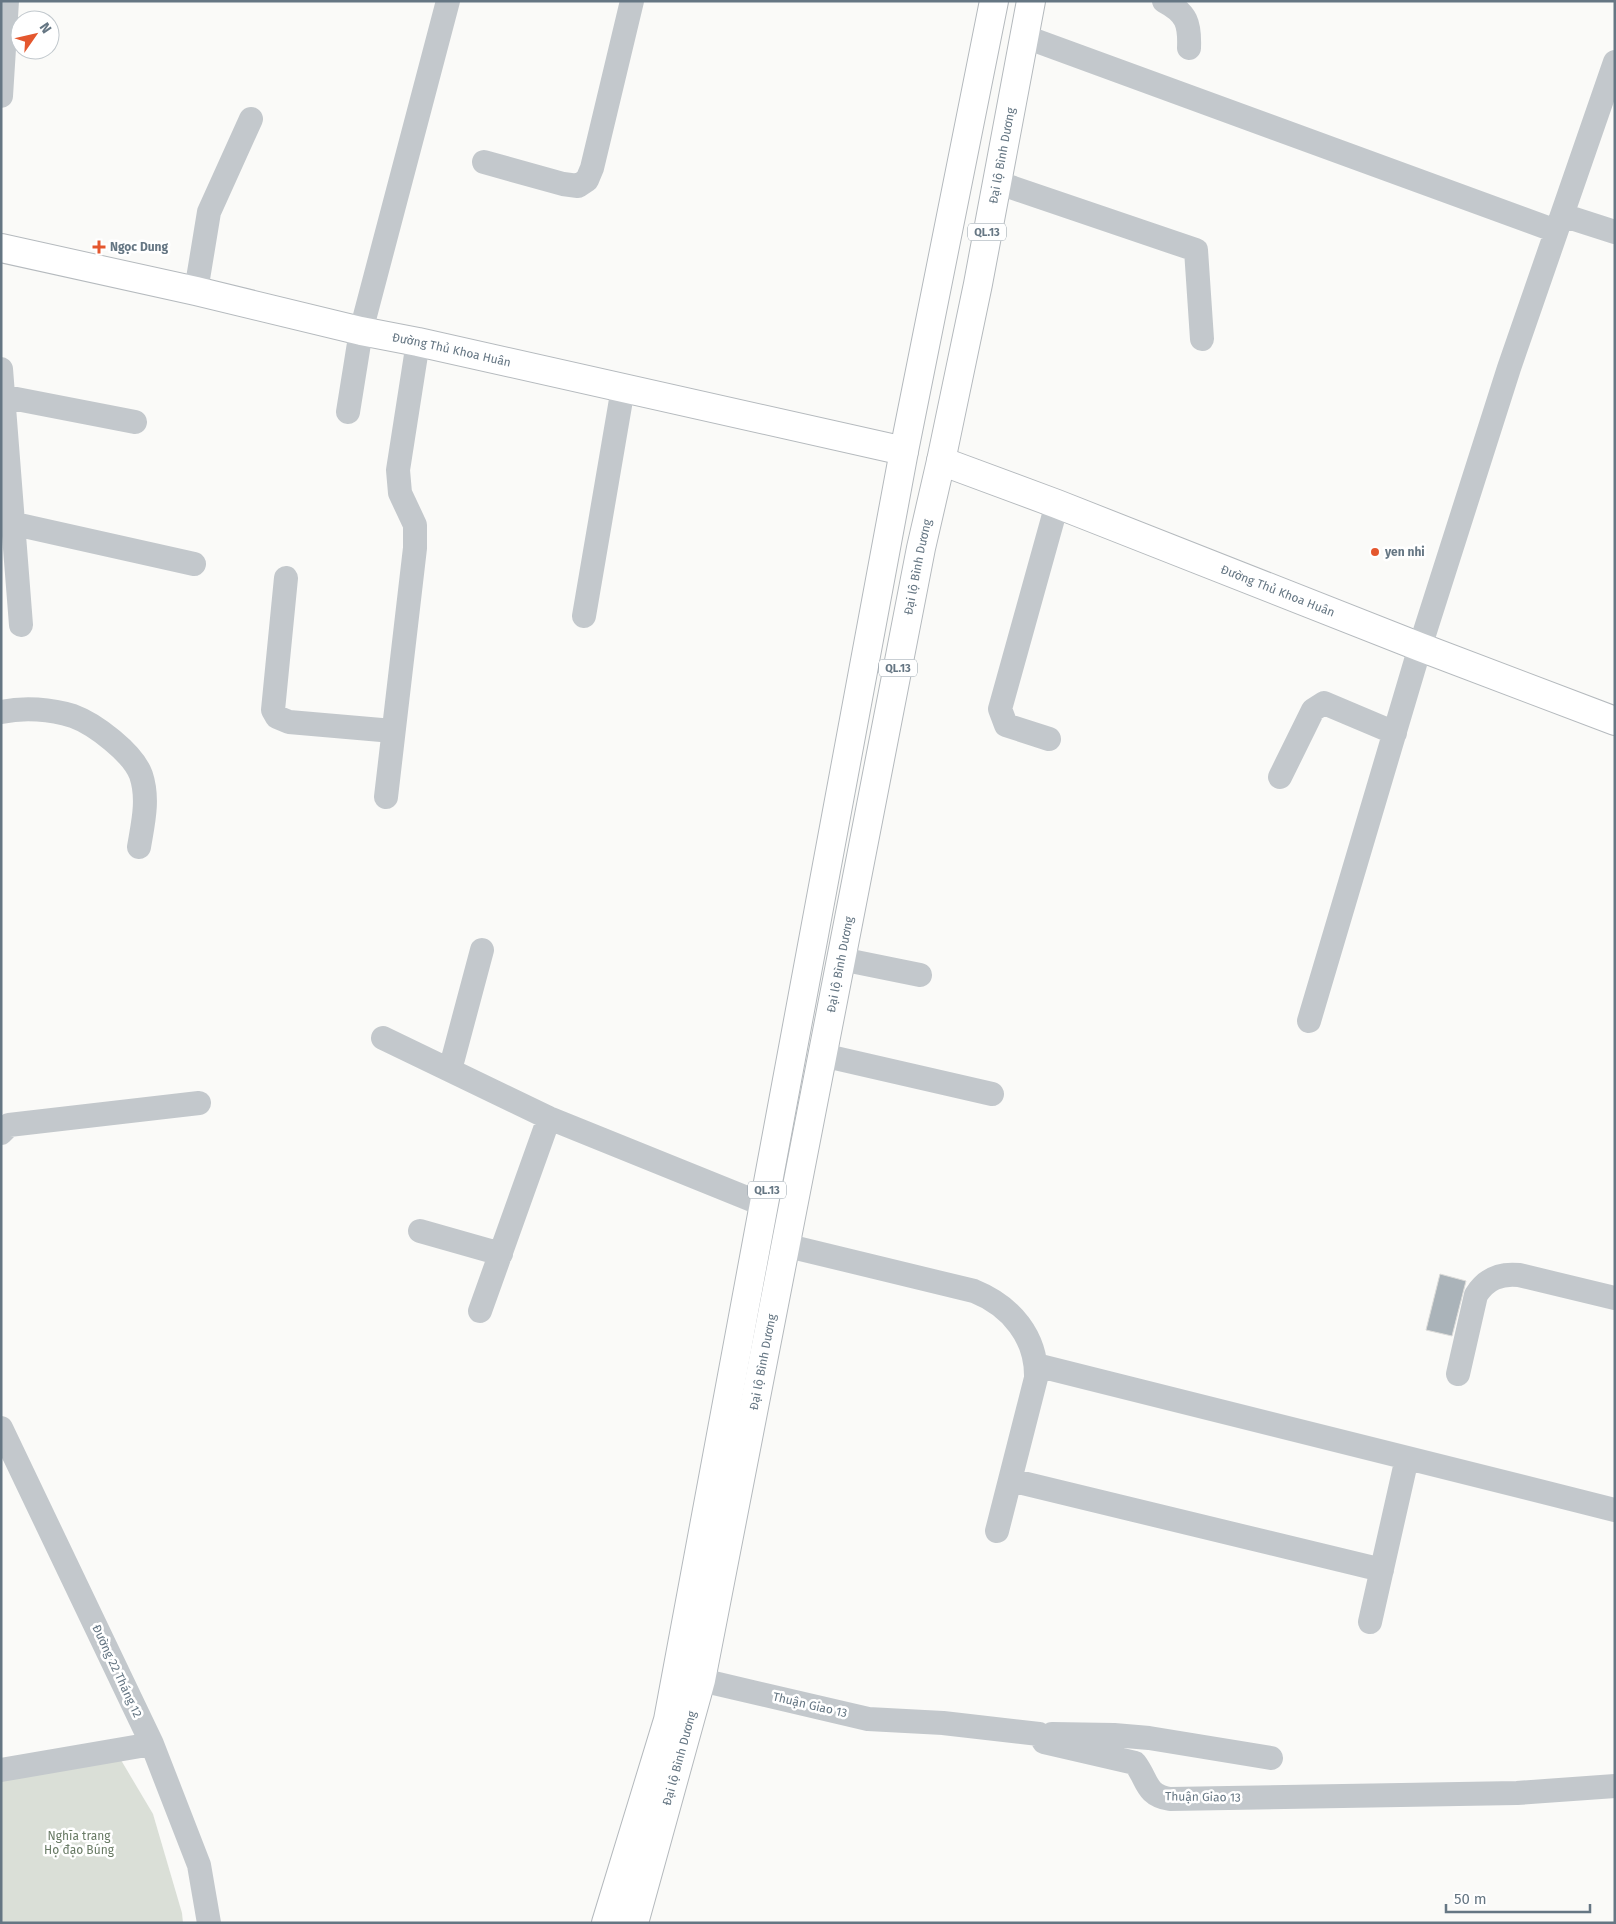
<svg xmlns="http://www.w3.org/2000/svg" width="1616" height="1924" viewBox="0 0 1616 1924" font-family="'Fira Sans',sans-serif">
  <style>
    .green { fill: #dadfd7 }
    .building { fill: #aab3b9; stroke: #dcdcda }
    .lines { fill: none; stroke-linecap: round; stroke-linejoin: round }
    .major-casing { stroke: #b5babe; stroke-width: 30 }
    .highway-casing { stroke: #b4b9bd; stroke-width: 30 }
    .minor { stroke: #c3c8cc; stroke-width: 24 }
    .major { stroke: #fff; stroke-width: 28 }
    .highway { stroke: #fff; stroke-width: 28 }
    .poi-dot { fill: #e4572e; stroke: #fff; stroke-width: 2 }
    .labels { text-anchor: middle; dominant-baseline: central; stroke-width: 5; stroke-linejoin: round; paint-order: stroke }
    .shield { fill: #fff; stroke: #939fa8; stroke-width: 1 }
    .shield-label { font-size: 11px; font-weight: bold; fill: #657683 }
    .street-label { font-size: 12px; fill: #657683; stroke: #fff }
    .poi-label { font-size: 12px; font-weight: bold; fill: #657683; stroke: #fff; text-anchor: start }
    .park-label { font-size: 12px; fill: #687a64; stroke: #fff }
  </style>
  <rect width="100%" height="100%" fill="#fafaf8"/>
  <!-- green -->
  <path class="green" d="M 118,1755 L 153,1814 L 182,1913 L 183,1923 L 1,1923 L 1,1774 Z"/>
  <!-- building -->
  <path class="building" d="M 1440,1274 L 1466,1281 L 1452,1336 L 1426,1330 Z"/>
  <g class="lines">
    <defs>
      <g id="major">
        <path id="s1" d="M 1,248 L 196,291 L 361,331 L 418,342 L 904,451"/>
        <path id="s2" d="M 941,461 L 1057,504 L 1420,647 L 1615,721"/>
      </g>
      <g id="highway">
        <path d="M 606,1923 L 668,1720 L 904,451 L 994,1"/>
        <path id="s3" d="M 634,1923 L 701,1680 L 921,548 L 941,461 L 978,284 L 1031,1"/>
      </g>
    </defs>
    <!-- major casing -->
    <use href="#major" class="major-casing"/>
    <!-- highway casing -->
    <use href="#highway" class="highway-casing"/>
    <!-- minor -->
    <path class="minor" d="M 1164,1 C 1187,13 1190,24 1189,48
      M 1023,36 L 1556,231
      M 1,96 L 7,1
      M 484,162 L 563,184 L 578,186 L 587,180 L 592,168 L 632,1
      M 996,182 L 1196,250 L 1202,339
      M 1562,215 L 1615,232
      M 196,291 L 209,212 L 251,119
      M 1,369 L 21,625
      M 1,396 L 135,422
      M 348,412 L 361,331 L 448,1
      M 15,524 L 194,564
      M 286,578 L 273,710 L 277,717 L 289,722 L 393,731
      M 584,616 L 623,388
      M 1,712 C 24,707 51,709 73,716 C 95,724 133,753 141,775 C 149,799 143,823 139,847
      M 1049,739 L 1006,725 L 1000,709 L 1057,504
      M 1280,777 L 1313,710 L 1324,703 L 1395,733
      M 386,797 L 415,548 L 415,525 L 400,493 L 398,470 L 418,342
      M 841,959 L 920,975
      M 1309,1021 L 1420,647 L 1509,368 L 1615,62
      M 383,1038 L 549,1118 L 764,1205
      M 822,1055 L 992,1094
      M 450,1070 L 482,950
      M 1,1133 L 9,1125 L 199,1103
      M 420,1231 L 501,1254
      M 784,1245 L 974,1291 C 1011,1306 1037,1337 1036,1378 L 997,1531
      M 480,1311 L 549,1118
      M 1036,1365 L 1615,1510
      M 1458,1374 L 1476,1295 C 1486,1279 1500,1273 1519,1275 L 1615,1298
      M 1,1428 L 152,1744 L 199,1865 L 209,1923
      M 1010,1480 L 1382,1570
      M 1370,1622 L 1407,1458
      M 701,1680 L 868,1719 L 943,1723 L 1039,1734 L 1044,1742 L 1135,1763 C 1148,1780 1145,1795 1170,1799 L 1517,1793 L 1615,1786
      M 1052,1734 L 1114,1735 L 1149,1738 L 1271,1758
      M 1,1770 L 152,1744"/>
    <!-- major -->
    <use href="#major" class="major"/>
    <!-- highway -->
    <use href="#highway" class="highway"/>
  </g>
  <!-- markers -->
  <g class="poi-dot">
    <path d="M96.5 239.5h5v5h5v5h-5v5h-5v-5h-5v-5h5z"/>
    <circle cx="1375" cy="552" r="5"/>
  </g>
  <g class="labels">
    <!-- shield labels -->
    <g class="shield">
      <rect x="968" y="223.5" width="38" height="17" rx="4"/>
      <rect x="879" y="659.5" width="38" height="17" rx="4"/>
      <rect x="748" y="1181.5" width="38" height="17" rx="4"/>
    </g>
    <g class="shield-label">
      <text x="987" y="232">QL.13</text>
      <text x="898" y="668">QL.13</text>
      <text x="767" y="1190">QL.13</text>
    </g>
    <!-- street labels -->
    <g class="street-label">
      <text stroke="none"><textPath href="#s3" startOffset="1806">Đại lộ Bình Dương</textPath></text>
      <text stroke="none"><textPath href="#s1" startOffset="462">Đường Thủ Khoa Huân</textPath></text>
      <text stroke="none"><textPath href="#s3" startOffset="1386">Đại lộ Bình Dương</textPath></text>
      <text stroke="none"><textPath href="#s2" startOffset="361">Đường Thủ Khoa Huân</textPath></text>
      <text stroke="none"><textPath href="#s3" startOffset="981">Đại lộ Bình Dương</textPath></text>
      <text stroke="none"><textPath href="#s3" startOffset="576">Đại lộ Bình Dương</textPath></text>
      <text transform="translate(117 1671) rotate(65)">Đường 22 Tháng 12</text>
      <text transform="translate(810 1705) rotate(13)">Thuận Giao 13</text>
      <text stroke="none"><textPath href="#s3" startOffset="171">Đại lộ Bình Dương</textPath></text>
      <text transform="translate(1203 1797) rotate(1)">Thuận Giao 13</text>
    </g>
    <!-- poi labels -->
    <g class="poi-label">
      <text x="110" y="247">Ngọc Dung</text>
      <text x="1385" y="552">yen nhi</text>
    </g>
    <!-- park labels -->
    <g class="park-label">
      <text x="79" y="1836">Nghĩa trang<tspan x="79" dy="14">Họ đạo Búng</tspan></text>
    </g>
  </g>
  <!-- border -->
  <rect width="1616" height="1924" fill="none" stroke="#657683" stroke-width="5"/>
  <!-- north arrow -->
  <g transform="translate(35 35) rotate(56)"><circle r="24" fill="#ffffff" stroke="#c1c8cd"/>
  <path d="M0-4L9 19L0 12L-9 19Z" fill="#e4572e"/>
  <text y="-8" font-size="14" font-weight="bold" text-anchor="middle" fill="#657683">N</text>
  </g>
  <!-- scale -->
  <path d="M1446 1904v8h144v-8" fill="none" stroke="#657683" stroke-width="2.5"/>
  <text x="1454" y="1904" font-size="15" fill="#657683" stroke="#ffffff" stroke-width="4" paint-order="stroke">50 m</text>
</svg>
